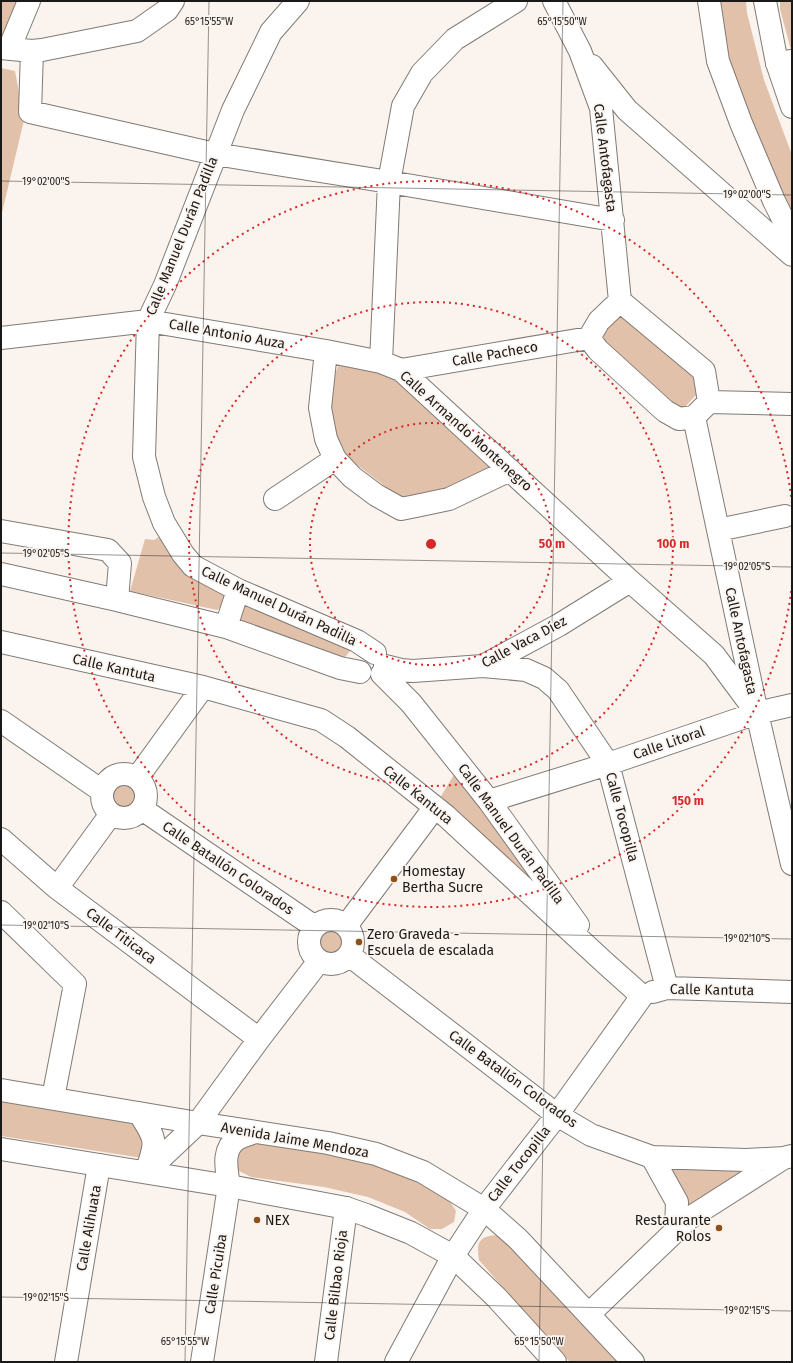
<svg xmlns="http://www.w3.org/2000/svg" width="793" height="1363" viewBox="0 0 793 1363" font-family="'Fira Sans',sans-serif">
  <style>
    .green { fill: #e2c1aa }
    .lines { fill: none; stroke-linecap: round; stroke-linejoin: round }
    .minor-casing { stroke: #817b76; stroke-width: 24 }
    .major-casing { stroke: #817b76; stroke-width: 24 }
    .minor { stroke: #fff; stroke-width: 22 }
    .major { stroke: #fff; stroke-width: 22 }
    .ticks { fill: none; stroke: #1b1917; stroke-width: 1; stroke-opacity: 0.45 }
    .ring { fill: none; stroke: #d62828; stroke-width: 2; stroke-dasharray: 2 4 }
    .poi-dot { fill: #8f5018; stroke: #faf3ee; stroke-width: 1.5 }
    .labels { text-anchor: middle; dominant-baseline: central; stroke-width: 3.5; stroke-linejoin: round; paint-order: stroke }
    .street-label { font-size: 14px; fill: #1b1917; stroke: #faf3ee }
    .poi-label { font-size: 14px; fill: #1b1917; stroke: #faf3ee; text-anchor: start }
    .ticks-label { font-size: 10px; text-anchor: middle; fill: #1b1917; stroke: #faf3ee; stroke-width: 3.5; stroke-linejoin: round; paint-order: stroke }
    .centre { fill: #d62828; stroke: #faf3ee; stroke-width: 2 }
    .ring-label { font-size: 12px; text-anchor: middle; font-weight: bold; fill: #d62828; stroke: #faf3ee; stroke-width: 3.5; stroke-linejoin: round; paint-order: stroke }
  </style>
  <rect width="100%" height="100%" fill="#faf3ee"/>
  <!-- green -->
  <path class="green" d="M 1,1 L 23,1 L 1,40 Z
    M 718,1 L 746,1 L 747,13 L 764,80 L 792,155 L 792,213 L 750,123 L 732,72 Z
    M 780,1 L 792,1 L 792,49 L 791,50 L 780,9 Z
    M 1,68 L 15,71 L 24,120 L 1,217 Z
    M 625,314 L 689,370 L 697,383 L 698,393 L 685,407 L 674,410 L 600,346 L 599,335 L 616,315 Z
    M 339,364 L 394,374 L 492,467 L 439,493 L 411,500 L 398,496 L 348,458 L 336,434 L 331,404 L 335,374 Z
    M 162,535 L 223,591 C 225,600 224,605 217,610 L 130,591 L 145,539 L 154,540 Z
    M 251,603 L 347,644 L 350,651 L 346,656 L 339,660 L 241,622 L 240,617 L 241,609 Z
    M 455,773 L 560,911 L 440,798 Z
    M107 795a17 17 0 1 1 34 0a17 17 0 1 1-34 0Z
    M316 942a13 13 0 1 1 26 0a13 13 0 1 1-26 0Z
    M 1,1100 L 134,1120 L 144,1129 L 142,1158 L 1,1136 Z
    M 262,1139 L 396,1170 L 446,1195 L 456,1211 L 454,1222 L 442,1229 L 430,1229 L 405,1212 L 368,1197 L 324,1187 L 251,1177 L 237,1170 L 236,1157 L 240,1145 Z
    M 670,1168 L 750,1168 L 690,1210 Z
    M 498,1235 L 504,1239 L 617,1362 L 570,1362 L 552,1344 L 479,1260 C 476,1242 479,1236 498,1235 Z"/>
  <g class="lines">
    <defs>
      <path id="minor" d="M 298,1 L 271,32 L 233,110 L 165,285 L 148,321 L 144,457 L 154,497 L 164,523 L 183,554 L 193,566 L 238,590 L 357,641 L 375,653
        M 516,1 L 455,39 L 422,73 L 403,106 L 389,182 L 381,362 L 401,370 L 630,581 L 714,655 L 757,713
        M 554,1 L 580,51 L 601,108 L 620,301
        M 709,1 L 718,61 L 741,123 L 774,201 L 792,237
        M 1,48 L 32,51 L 42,50 L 137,31 L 167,10 L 173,1
        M 9,49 L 29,1
        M 32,51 L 30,112 L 215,154 L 389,182 L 613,220
        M 777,63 L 792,61
        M 592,66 L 627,110 L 792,255
        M 620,301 L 704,371 L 709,402 L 694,417 L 679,419 L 665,411 L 598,350 L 589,338 L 599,321 Z
        M 1,338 L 148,321 L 326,351 L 381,362
        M 326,351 L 320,408 L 326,439 L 335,459 L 352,477 L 376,495 L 401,509 L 416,506 L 449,499 L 510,470
        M 401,370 L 589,338
        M 709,402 L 792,404
        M 694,417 L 757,713 L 792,864
        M 275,499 L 335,459
        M 718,530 L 785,516
        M 1,531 L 108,550 L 120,563 L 117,600
        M 1,574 L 117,600 L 226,627 L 340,668 L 360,672
        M 226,627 L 238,590
        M 1,642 L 203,687 L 321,720 L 347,737 L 446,816 L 604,962 L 642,996
        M 385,666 L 401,670 L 413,671 L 483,666 L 559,625 L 630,581
        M 483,666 L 526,670 L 544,678 L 558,690 L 608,764 L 667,988
        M 382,674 L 411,703 L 489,801 L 578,925
        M 1,721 L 102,791
        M102 796a22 22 0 1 1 44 0a22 22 0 1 1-44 0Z
        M 137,778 L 203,687
        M 489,801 L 608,764 L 757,713 L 792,705
        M 142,809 L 315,927
        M 111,814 L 57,888 L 259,1039
        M 1,839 L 57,888
        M 1,912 L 75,984 L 53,1098
        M309 942a22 22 0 1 1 44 0a22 22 0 1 1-44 0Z
        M 346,926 L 435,807
        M 349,955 L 557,1115 L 591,1135 L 652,1157 L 746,1160 L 784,1158 L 792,1156
        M 653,992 L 667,988 L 792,992
        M 652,1157 L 677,1202 L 676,1231
        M 146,1172 L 198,1123 L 259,1039 L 319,961
        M 589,1314 L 688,1219 L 782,1159
        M 66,1362 L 99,1165
        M 202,1362 L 229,1186
        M 326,1362 L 346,1208
        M 396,1362 L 453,1256 L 484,1209 L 557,1115 L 642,996"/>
      <path id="major" d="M 765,1 L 777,63 L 792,107
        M 1,1090 L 198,1123 L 328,1143 L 376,1154 L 423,1172 L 484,1209 L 518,1239 L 633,1362
        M 139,1113 C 157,1140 157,1142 146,1172
        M 1,1149 L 229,1186 L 346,1208 L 366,1215 L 411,1233 L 453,1256 L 496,1297 L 555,1362
        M 229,1186 C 227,1170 221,1150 237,1139 C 242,1136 250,1134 255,1132"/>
    </defs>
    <!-- minor casing -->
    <use href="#minor" class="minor-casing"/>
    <!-- major casing -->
    <use href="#major" class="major-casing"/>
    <!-- minor -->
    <use href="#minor" class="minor"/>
    <!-- major -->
    <use href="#major" class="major"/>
  </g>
  <!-- ticks -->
  <path class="ticks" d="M 1,181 L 792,195M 1,553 L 792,567M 1,925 L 792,939M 1,1297 L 792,1311M 185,1362 L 209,1M 539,1362 L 563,1"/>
  <!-- distance rings -->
  <g class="ring">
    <circle cx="431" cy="544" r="121"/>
    <circle cx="431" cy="544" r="242"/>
    <path d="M792 585A363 363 0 1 1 792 503"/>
  </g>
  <!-- markers -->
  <g class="poi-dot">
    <circle cx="394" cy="879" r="4"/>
    <circle cx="359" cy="942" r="4"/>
    <circle cx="257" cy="1220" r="4"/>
    <circle cx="719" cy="1228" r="4"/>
  </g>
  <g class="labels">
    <!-- street labels -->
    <g class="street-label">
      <text transform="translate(605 158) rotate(83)">Calle Antofagasta</text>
      <text transform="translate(182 236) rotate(-68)">Calle Manuel Durán Padilla</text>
      <text transform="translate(227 334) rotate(10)">Calle Antonio Auza</text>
      <text transform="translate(495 354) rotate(-10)">Calle Pacheco</text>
      <text transform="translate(466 431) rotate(42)">Calle Armando Montenegro</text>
      <text transform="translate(279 606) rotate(25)">Calle Manuel Durán Padilla</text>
      <text transform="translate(741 641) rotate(78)">Calle Antofagasta</text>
      <text transform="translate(524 642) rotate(-28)">Calle Vaca Díez</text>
      <text transform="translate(114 668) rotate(13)">Calle Kantuta</text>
      <text transform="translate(669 743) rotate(-19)">Calle Litoral</text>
      <text transform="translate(418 795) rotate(39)">Calle Kantuta</text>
      <text transform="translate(622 817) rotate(75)">Calle Tocopilla</text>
      <text transform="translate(511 834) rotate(54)">Calle Manuel Durán Padilla</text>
      <text transform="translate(228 868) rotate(34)">Calle Batallón Colorados</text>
      <text transform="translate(121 936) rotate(37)">Calle Titicaca</text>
      <text transform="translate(712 990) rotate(1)">Calle Kantuta</text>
      <text transform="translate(513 1079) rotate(36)">Calle Batallón Colorados</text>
      <text transform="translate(295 1140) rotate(10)">Avenida Jaime Mendoza</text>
      <text transform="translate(519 1164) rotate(-52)">Calle Tocopilla</text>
      <text transform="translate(89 1228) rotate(-80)">Calle Alihuata</text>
      <text transform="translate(216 1274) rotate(-81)">Calle Picuiba</text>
      <text transform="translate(336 1285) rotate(-83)">Calle Bilbao Rioja</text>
    </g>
    <!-- poi labels -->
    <g class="poi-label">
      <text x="402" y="871">Homestay<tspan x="402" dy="16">Bertha Sucre</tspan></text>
      <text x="367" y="934">Zero Graveda -<tspan x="367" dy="16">Escuela de escalada</tspan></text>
      <text x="265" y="1220">NEX</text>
      <text x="711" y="1220" text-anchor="end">Restaurante<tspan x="711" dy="16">Rolos</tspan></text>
    </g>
  </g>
  <g class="ticks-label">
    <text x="209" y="25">65°15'55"W</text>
    <text x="562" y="25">65°15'50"W</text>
    <text x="46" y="185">19°02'00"S</text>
    <text x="747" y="198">19°02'00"S</text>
    <text x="46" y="557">19°02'05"S</text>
    <text x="747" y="570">19°02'05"S</text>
    <text x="46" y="929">19°02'10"S</text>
    <text x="747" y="942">19°02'10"S</text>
    <text x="46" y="1301">19°02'15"S</text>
    <text x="747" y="1314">19°02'15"S</text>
    <text x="185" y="1345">65°15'55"W</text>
    <text x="539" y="1345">65°15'50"W</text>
  </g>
  <circle cx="431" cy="544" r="6" class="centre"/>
  <g class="ring-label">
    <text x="552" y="548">50 m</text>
    <text x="673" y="548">100 m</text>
    <text x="688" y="805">150 m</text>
  </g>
  <!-- border -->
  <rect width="793" height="1363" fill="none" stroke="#1b1917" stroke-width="4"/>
</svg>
